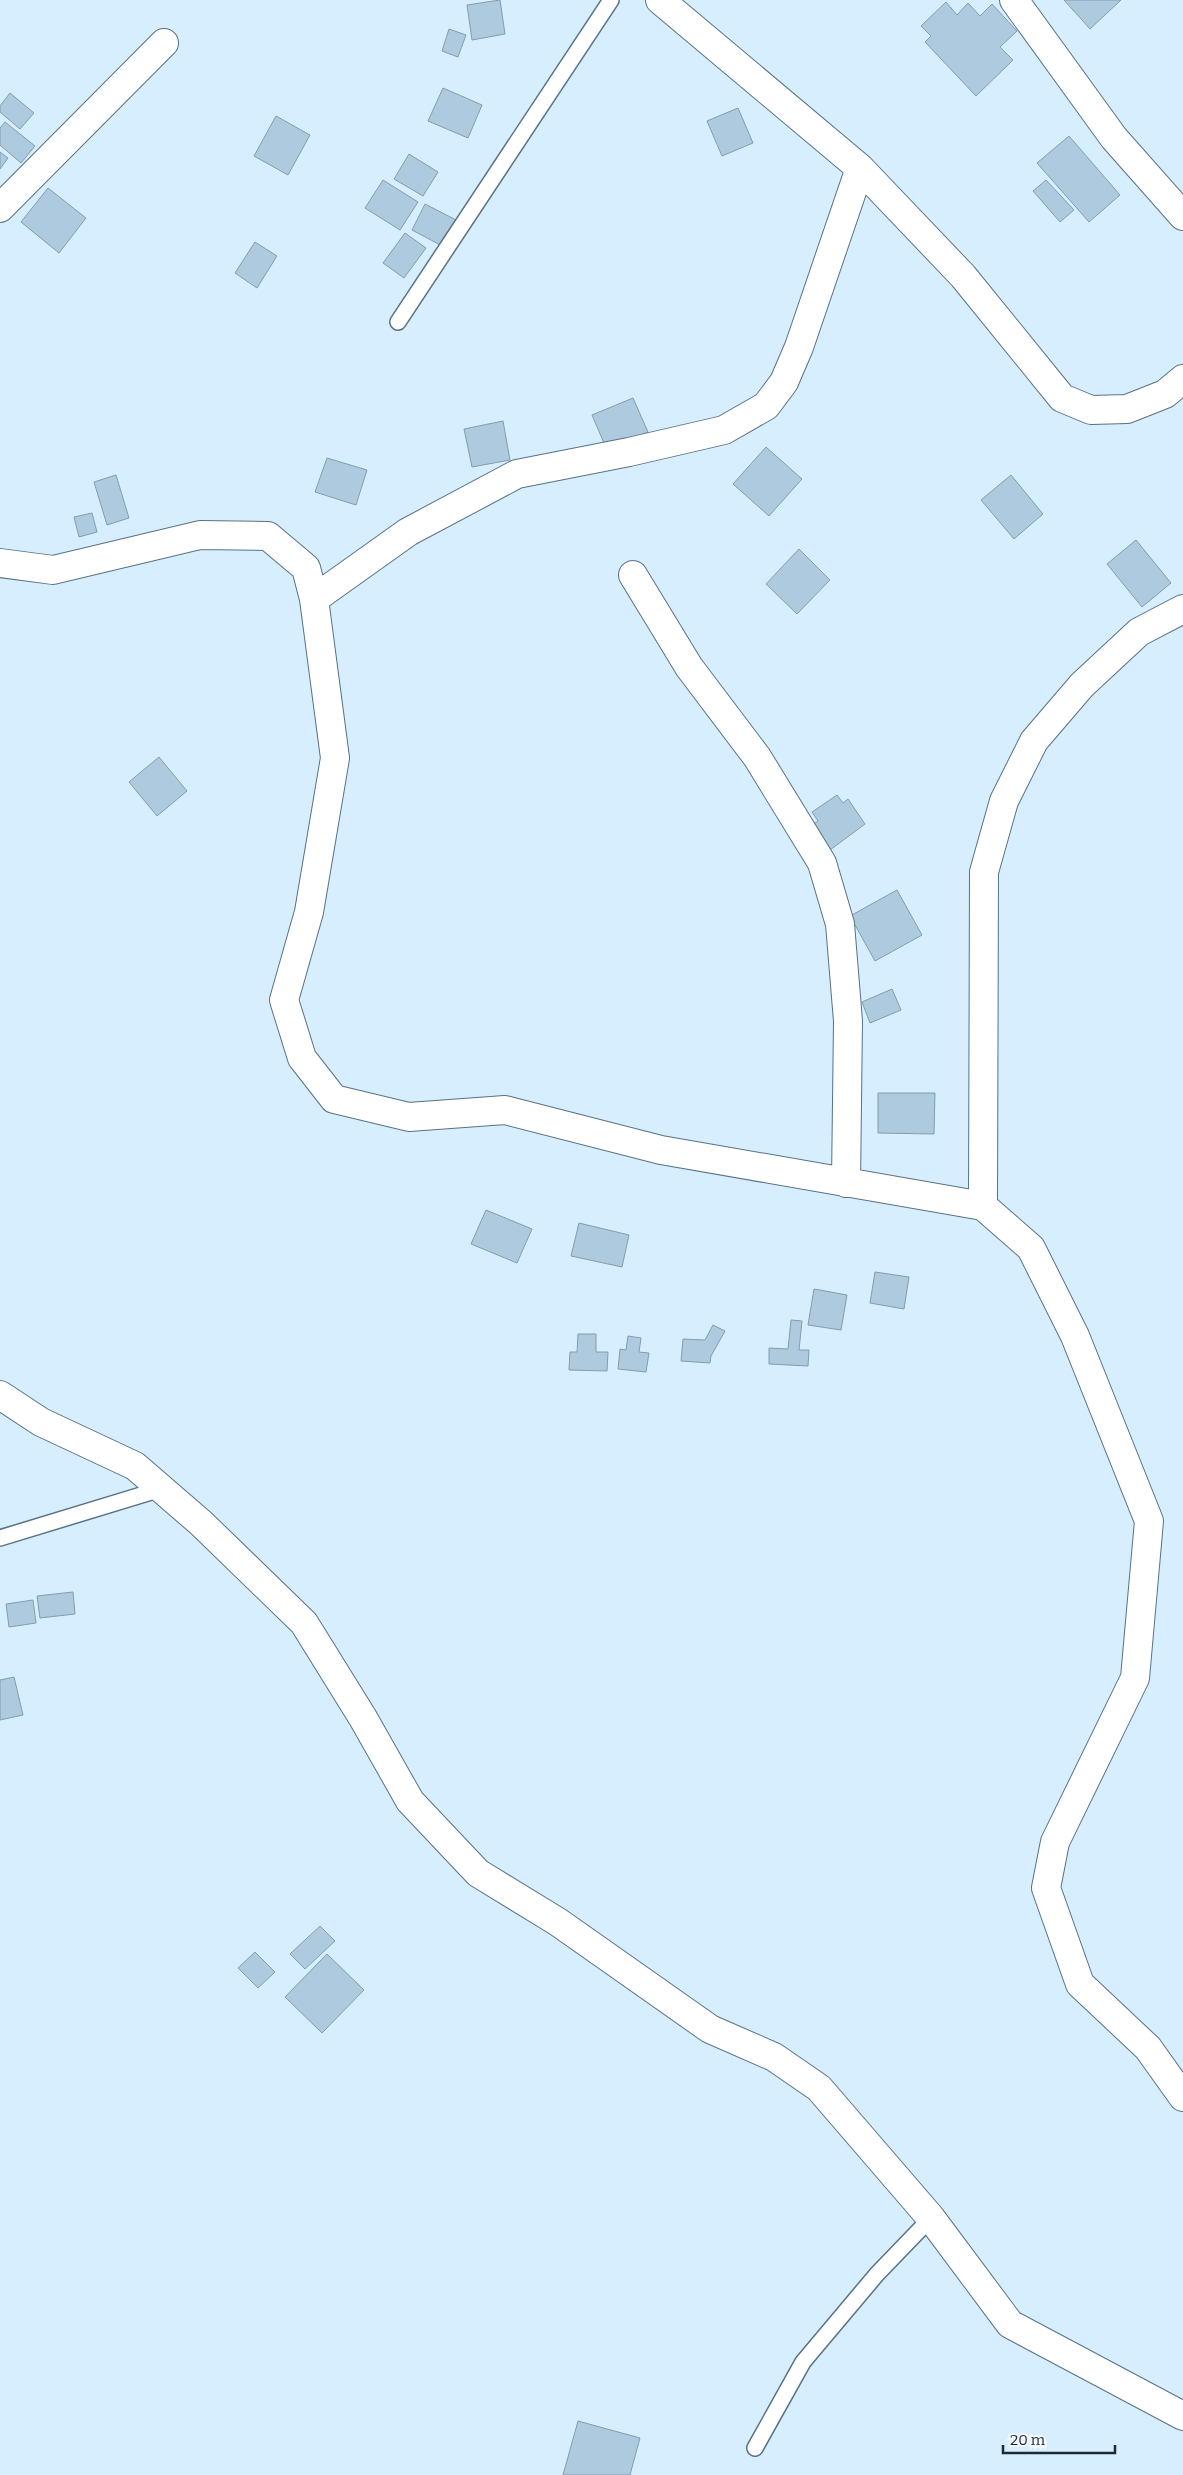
<svg xmlns="http://www.w3.org/2000/svg" width="1183" height="2475" viewBox="0 0 1183 2475" font-family="Bitter,serif">
  <style>
    .building { fill: #adcade; stroke: #819db0 }
    .lines { fill: none; stroke-linecap: round; stroke-linejoin: round }
    .lane-casing { stroke: #587284; stroke-width: 18 }
    .street-casing { stroke: #587284; stroke-width: 30 }
    .lane { stroke: #fff; stroke-width: 15 }
    .street { stroke: #fff; stroke-width: 28 }
  </style>
  <rect width="100%" height="100%" fill="#d7eeff"/>
  <!-- building -->
  <path class="building" d="M 500,0 L 505,34 L 472,40 L 467,5 Z
    M 1064,0 L 1121,0 L 1090,29 Z
    M 946,2 L 957,15 L 968,3 L 980,16 L 992,4 L 1017,31 L 1000,47 L 1013,60 L 976,96 L 925,42 L 931,36 L 921,26 Z
    M 449,29 L 466,35 L 458,57 L 442,51 Z
    M 443,88 L 482,105 L 468,138 L 428,121 Z
    M 10,93 L 34,113 L 20,129 L 0,112 L 0,106 Z
    M 738,108 L 753,143 L 722,156 L 707,121 Z
    M 276,116 L 310,135 L 288,175 L 254,156 Z
    M 5,122 L 35,146 L 21,163 L 0,145 L 0,128 Z
    M 1069,136 L 1120,195 L 1089,222 L 1037,163 Z
    M 0,152 L 8,158 L 0,169 Z
    M 409,154 L 438,172 L 423,196 L 394,179 Z
    M 383,180 L 418,202 L 400,230 L 365,208 Z
    M 1046,180 L 1074,210 L 1060,222 L 1033,191 Z
    M 48,188 L 86,218 L 59,253 L 21,222 Z
    M 425,204 L 460,222 L 446,248 L 412,230 Z
    M 405,233 L 426,248 L 404,278 L 383,263 Z
    M 255,242 L 277,256 L 257,288 L 235,273 Z
    M 633,398 L 648,432 L 607,450 L 592,415 Z
    M 503,421 L 510,460 L 472,467 L 464,429 Z
    M 766,447 L 802,479 L 769,516 L 733,484 Z
    M 327,458 L 367,470 L 356,505 L 315,492 Z
    M 116,475 L 129,518 L 107,525 L 94,482 Z
    M 1011,475 L 1043,514 L 1014,539 L 981,500 Z
    M 92,513 L 97,532 L 79,537 L 74,517 Z
    M 1136,540 L 1171,583 L 1142,607 L 1107,564 Z
    M 799,549 L 830,580 L 797,614 L 766,584 Z
    M 159,757 L 187,791 L 157,816 L 129,782 Z
    M 837,795 L 843,803 L 848,799 L 865,824 L 826,853 L 808,828 L 818,821 L 812,812 Z
    M 897,890 L 922,935 L 875,961 L 850,916 Z
    M 892,989 L 901,1010 L 870,1023 L 862,1002 Z
    M 878,1093 L 935,1093 L 934,1134 L 878,1133 Z
    M 486,1210 L 532,1229 L 517,1263 L 471,1244 Z
    M 579,1223 L 629,1235 L 622,1267 L 571,1256 Z
    M 875,1272 L 909,1277 L 904,1309 L 870,1303 Z
    M 814,1289 L 847,1295 L 841,1330 L 808,1325 Z
    M 791,1320 L 802,1321 L 799,1350 L 809,1350 L 808,1366 L 769,1364 L 769,1348 L 788,1349 Z
    M 713,1325 L 725,1331 L 711,1356 L 710,1363 L 681,1361 L 683,1339 L 705,1340 Z
    M 578,1334 L 596,1334 L 596,1352 L 608,1352 L 607,1371 L 569,1370 L 570,1352 L 577,1352 Z
    M 628,1336 L 641,1338 L 639,1352 L 649,1353 L 646,1372 L 618,1369 L 620,1349 L 626,1350 Z
    M 73,1592 L 75,1614 L 40,1618 L 37,1596 Z
    M 33,1600 L 36,1623 L 9,1627 L 6,1604 Z
    M 14,1677 L 23,1715 L 0,1720 L 0,1680 Z
    M 320,1926 L 335,1941 L 305,1969 L 290,1954 Z
    M 255,1952 L 275,1972 L 258,1988 L 238,1968 Z
    M 327,1954 L 364,1990 L 322,2033 L 285,1997 Z
    M 578,2421 L 640,2438 L 630,2475 L 563,2475 Z"/>
  <g class="lines">
    <defs>
      <path id="lane" d="M 398,322 L 611,0
        M 0,1538 L 161,1489
        M 755,2448 L 803,2362 L 877,2274 L 931,2218"/>
      <path id="street" d="M 660,0 L 860,168 L 963,276 L 1062,398 L 1091,410 L 1127,409 L 1165,394 L 1183,379
        M 1014,0 L 1114,138 L 1183,216
        M 0,208 L 164,43
        M 0,563 L 53,570 L 200,535 L 268,536 L 306,568 L 314,599 L 335,758 L 309,912 L 284,1000 L 302,1058 L 334,1099 L 409,1117 L 505,1110 L 661,1150 L 983,1206 L 1031,1248 L 1075,1336 L 1149,1521 L 1135,1678 L 1055,1842 L 1046,1888 L 1080,1984 L 1148,2048 L 1183,2097
        M 633,575 L 689,667 L 757,757 L 822,863 L 840,924 L 848,1021 L 846,1183
        M 314,599 L 408,532 L 517,474 L 629,452 L 724,430 L 766,406 L 784,382 L 799,347 L 860,168
        M 983,1206 L 984,872 L 1004,801 L 1034,741 L 1082,685 L 1139,632 L 1183,609
        M 0,1395 L 41,1422 L 135,1466 L 201,1523 L 304,1623 L 363,1718 L 410,1801 L 478,1873 L 558,1922 L 710,2029 L 774,2057 L 819,2088 L 931,2218 L 1010,2324 L 1183,2416"/>
    </defs>
    <!-- lane casing -->
    <use href="#lane" class="lane-casing"/>
    <!-- street casing -->
    <use href="#street" class="street-casing"/>
    <!-- lane -->
    <use href="#lane" class="lane"/>
    <!-- street -->
    <use href="#street" class="street"/>
  </g>
  <!-- scale -->
  <path d="M1003 2445v8h112v-8" fill="none" stroke="#1e2a31" stroke-width="2.5"/>
  <text x="1010" y="2445" font-size="15" fill="#1e2a31" stroke="#f3f8fd" stroke-width="4" paint-order="stroke">20 m</text>
</svg>
